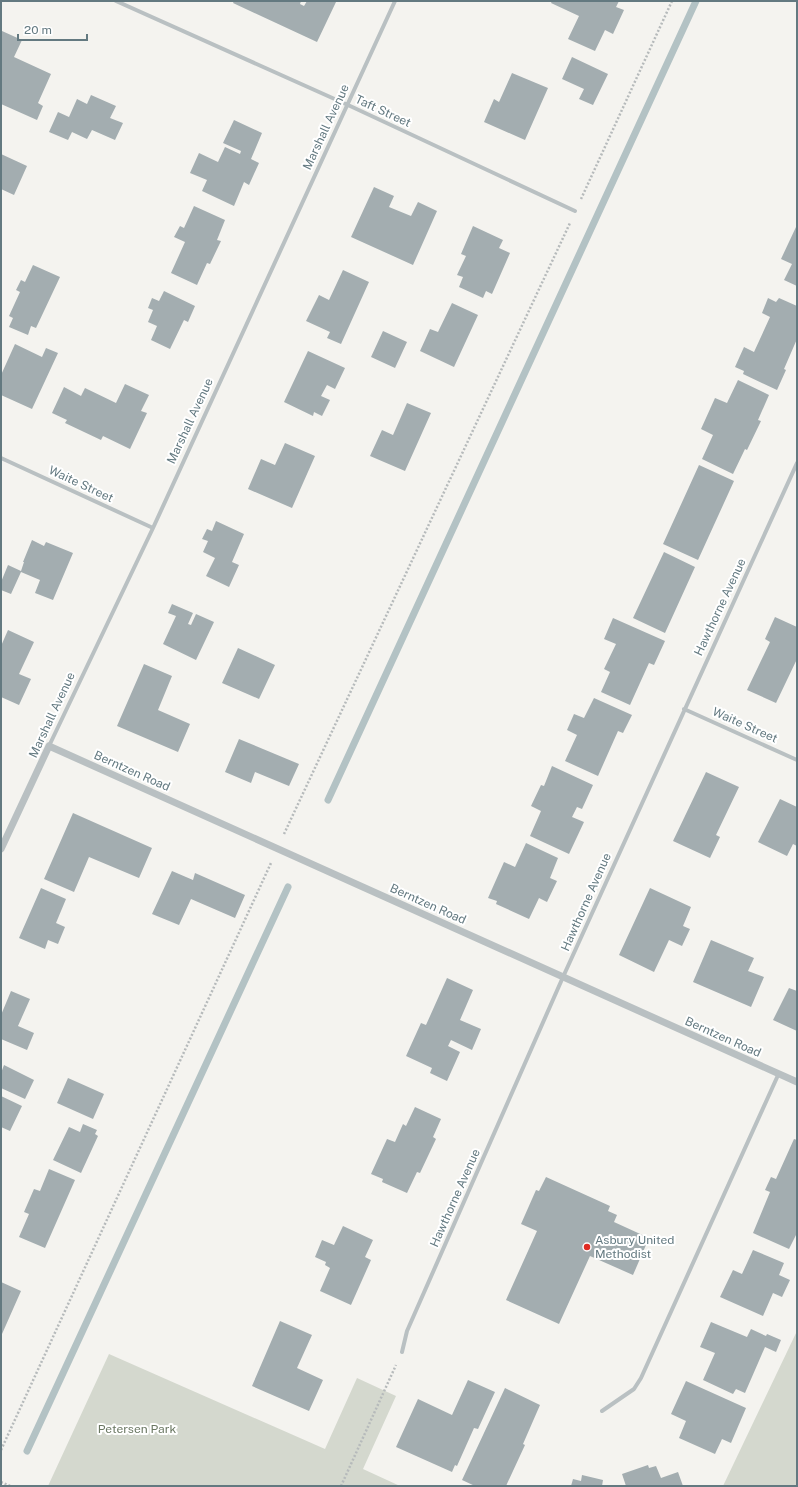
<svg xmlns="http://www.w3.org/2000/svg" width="798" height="1487" viewBox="0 0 798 1487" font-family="'Public Sans',sans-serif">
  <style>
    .green { fill: #d4d8ce }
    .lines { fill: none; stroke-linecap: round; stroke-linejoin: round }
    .stream { stroke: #b3c2c4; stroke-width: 7 }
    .building { fill: #a3adb0 }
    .path { stroke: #b6babb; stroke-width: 2.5; stroke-dasharray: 2 2; stroke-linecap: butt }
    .minor { stroke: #b9c0c2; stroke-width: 4 }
    .tertiary { stroke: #b9c0c2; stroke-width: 7 }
    .poi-dot { fill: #e02b23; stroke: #fff; stroke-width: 1.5 }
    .labels { text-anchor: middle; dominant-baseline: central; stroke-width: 4; stroke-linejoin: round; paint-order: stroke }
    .street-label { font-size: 12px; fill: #637980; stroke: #fff }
    .poi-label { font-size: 12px; fill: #637980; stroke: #fff; text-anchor: start }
    .park-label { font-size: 12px; fill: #6a7762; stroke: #fff }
  </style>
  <rect width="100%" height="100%" fill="#f4f3ef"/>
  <!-- green -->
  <path class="green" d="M 797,1331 L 797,1486 L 723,1486 Z
    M 109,1354 L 325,1449 L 357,1378 L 396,1396 L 363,1469 L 400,1486 L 48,1486 Z"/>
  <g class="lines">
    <!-- stream -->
    <path class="stream" d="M 328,800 L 696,1
      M 27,1451 L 288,887"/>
  </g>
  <!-- building -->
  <path class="building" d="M 234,1 L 301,1 L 300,4 L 304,6 L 307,1 L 333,1 L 336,2 L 317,42 L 233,3 Z
    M 552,1 L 619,1 L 616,7 L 624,10 L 613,34 L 605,30 L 595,51 L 568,39 L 579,16 L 551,3 Z
    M 2,31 L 22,40 L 14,57 L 51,74 L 38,103 L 43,106 L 37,120 L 1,104 L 1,34 Z
    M 572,57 L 608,74 L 593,105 L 579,99 L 584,89 L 562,79 Z
    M 512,73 L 548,88 L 525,140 L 484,122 L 494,99 L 499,102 Z
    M 91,95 L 116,106 L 110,118 L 123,123 L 115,140 L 92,130 L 87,139 L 72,132 L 68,140 L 49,132 L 58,112 L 69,117 L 77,99 L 87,104 Z
    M 234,120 L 262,133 L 251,159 L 259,163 L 249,185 L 244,182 L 234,206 L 202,191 L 207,180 L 190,173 L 199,153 L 218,162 L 225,147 L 240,154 L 241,151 L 223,143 Z
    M 1,154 L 27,166 L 14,195 L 1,189 Z
    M 374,187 L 394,196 L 389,207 L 411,216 L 418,202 L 437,211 L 413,265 L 351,237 Z
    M 194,206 L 225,220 L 217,240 L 221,241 L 210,264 L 207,263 L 197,285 L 171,273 L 185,242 L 174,237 L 180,226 L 184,228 Z
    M 473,226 L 503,240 L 499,248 L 510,253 L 492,294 L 486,291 L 483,298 L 459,287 L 463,277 L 457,275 L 466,256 L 461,254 Z
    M 796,227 L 797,227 L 797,286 L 784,280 L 792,264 L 781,259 Z
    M 33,265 L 60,277 L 36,328 L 31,326 L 28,335 L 9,327 L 13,318 L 9,316 L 20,292 L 16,290 L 21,280 L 25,282 Z
    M 343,270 L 369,282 L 341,344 L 327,338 L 330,332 L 306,321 L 319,295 L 329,300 Z
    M 164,291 L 195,306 L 188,322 L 184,320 L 170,349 L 151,340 L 157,326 L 148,322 L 153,310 L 148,308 L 152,298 L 159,301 Z
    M 768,298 L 776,302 L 779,298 L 797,306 L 797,339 L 784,369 L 786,370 L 777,390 L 743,374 L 744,371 L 735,367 L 744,347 L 754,352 L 770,317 L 762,313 Z
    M 452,303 L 478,315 L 454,367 L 420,351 L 430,329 L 438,332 Z
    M 383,331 L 407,342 L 395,368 L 371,357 Z
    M 15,344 L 42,357 L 46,348 L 58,353 L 32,409 L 1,395 L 1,375 Z
    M 308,351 L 345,368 L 335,389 L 327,385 L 321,396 L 330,400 L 322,416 L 314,412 L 313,416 L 284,402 Z
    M 738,380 L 769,395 L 758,420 L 761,421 L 747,450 L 745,449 L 733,474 L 702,459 L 713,435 L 701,429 L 715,398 L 727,403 Z
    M 125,384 L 149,395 L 141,411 L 147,413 L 130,449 L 103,436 L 101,440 L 65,423 L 67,420 L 52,413 L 64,387 L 81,396 L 85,388 L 116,403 Z
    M 407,403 L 431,413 L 405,471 L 370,456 L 382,430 L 393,435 Z
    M 285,443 L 315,456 L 292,508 L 248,489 L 261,459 L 275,465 Z
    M 699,465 L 734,481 L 698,560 L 663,544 Z
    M 216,521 L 244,534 L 232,562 L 239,565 L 229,587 L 206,576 L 215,558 L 203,552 L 208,541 L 202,539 L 207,529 L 212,531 Z
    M 32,540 L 44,546 L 46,542 L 73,553 L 53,600 L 35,593 L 40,580 L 21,572 L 11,594 L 1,590 L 1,582 L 8,565 L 21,571 L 24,562 L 23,562 Z
    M 664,552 L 695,567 L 665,633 L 633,618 Z
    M 172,604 L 193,613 L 188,624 L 191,625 L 196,614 L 214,622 L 196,660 L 163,644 L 176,616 L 168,613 Z
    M 775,617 L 797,627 L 797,659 L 776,703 L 747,690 L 770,642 L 765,639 Z
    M 613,618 L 665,641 L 654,665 L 649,663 L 630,705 L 601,692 L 610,672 L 604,669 L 616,644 L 604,639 Z
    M 8,630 L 34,642 L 19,674 L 31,679 L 19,705 L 1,697 L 1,646 Z
    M 238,648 L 275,665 L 259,699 L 222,683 Z
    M 144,664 L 172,676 L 158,710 L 190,724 L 178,752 L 117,726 Z
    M 594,698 L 632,715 L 623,733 L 618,731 L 598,776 L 565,761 L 577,735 L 567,730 L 574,714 L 584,718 Z
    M 239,739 L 299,764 L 289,786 L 255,772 L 251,783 L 225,772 Z
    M 552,766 L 593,785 L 582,809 L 577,807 L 572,817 L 584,822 L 569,854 L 530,836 L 541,811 L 531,806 L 541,785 L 544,786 Z
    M 706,772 L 739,787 L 716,835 L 720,837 L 710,858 L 673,841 Z
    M 780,799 L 797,807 L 797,846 L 793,844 L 787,856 L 758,842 Z
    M 73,813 L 152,848 L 139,878 L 89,857 L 74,892 L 44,879 Z
    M 526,843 L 558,858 L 550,878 L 557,881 L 547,902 L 539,898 L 529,919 L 496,904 L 497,901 L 488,898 L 504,862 L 515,867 Z
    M 172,871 L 193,880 L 195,873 L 245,895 L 235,918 L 191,899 L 179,925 L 152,914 Z
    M 41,888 L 66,899 L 56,923 L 65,927 L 58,944 L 48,940 L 45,949 L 19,938 Z
    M 650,888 L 691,907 L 683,926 L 690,929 L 682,946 L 669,940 L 654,972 L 619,955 Z
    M 711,940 L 754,958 L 748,971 L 764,977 L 751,1007 L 693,982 Z
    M 447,978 L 473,990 L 460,1020 L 481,1029 L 472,1050 L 451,1040 L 448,1046 L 460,1052 L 447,1081 L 430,1073 L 432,1068 L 406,1056 L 421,1023 L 426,1025 Z
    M 789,988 L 797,991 L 797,1031 L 773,1020 Z
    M 11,991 L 30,999 L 18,1026 L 34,1033 L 27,1050 L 1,1039 L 1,1015 Z
    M 4,1065 L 34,1080 L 25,1099 L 1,1088 L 1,1073 Z
    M 68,1078 L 104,1094 L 93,1119 L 57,1103 Z
    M 1,1096 L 22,1106 L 10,1131 L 1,1127 Z
    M 415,1107 L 441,1119 L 433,1137 L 436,1139 L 420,1173 L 417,1172 L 407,1193 L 382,1182 L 383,1179 L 371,1174 L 387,1139 L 395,1142 L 403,1124 L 406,1126 Z
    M 83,1124 L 97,1130 L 95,1134 L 98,1136 L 81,1173 L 53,1160 L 69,1127 L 80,1132 Z
    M 794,1139 L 797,1140 L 797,1233 L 789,1249 L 753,1233 L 770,1192 L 765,1190 L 771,1177 L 776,1179 Z
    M 49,1169 L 75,1180 L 45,1248 L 19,1237 L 29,1214 L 24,1212 L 34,1189 L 40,1191 Z
    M 546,1177 L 610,1206 L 608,1211 L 617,1215 L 614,1222 L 649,1238 L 633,1275 L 590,1256 L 559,1324 L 506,1300 L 537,1231 L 521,1224 L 536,1190 L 539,1191 Z
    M 343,1226 L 373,1240 L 365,1257 L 371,1260 L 351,1305 L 320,1291 L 330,1268 L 325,1265 L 326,1262 L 315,1257 L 322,1240 L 334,1245 Z
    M 753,1250 L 784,1263 L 779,1275 L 790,1280 L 782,1297 L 773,1293 L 763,1316 L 720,1297 L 733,1270 L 742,1274 Z
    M 1,1282 L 21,1291 L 2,1334 L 1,1333 Z
    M 280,1321 L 312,1335 L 297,1368 L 323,1380 L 309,1411 L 252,1386 Z
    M 711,1322 L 747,1337 L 751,1329 L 766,1336 L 767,1334 L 781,1340 L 776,1352 L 765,1347 L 745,1393 L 736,1389 L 733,1394 L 703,1380 L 715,1353 L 700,1347 Z
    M 468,1380 L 495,1392 L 478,1429 L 474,1428 L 457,1466 L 455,1465 L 452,1472 L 396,1447 L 418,1399 L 452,1415 Z
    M 686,1381 L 746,1408 L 731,1443 L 722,1439 L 715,1454 L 679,1438 L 686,1421 L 671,1414 Z
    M 505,1388 L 540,1405 L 523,1444 L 525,1445 L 506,1486 L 475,1486 L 462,1480 Z
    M 648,1465 L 649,1468 L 656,1466 L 661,1478 L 678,1472 L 683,1486 L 626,1486 L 622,1474 Z
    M 582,1475 L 603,1480 L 602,1486 L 571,1486 L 573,1479 L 581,1481 Z"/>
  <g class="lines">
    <!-- path -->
    <path class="path" d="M 581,199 L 672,1
      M 284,834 L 570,223
      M 1,1450 L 271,863
      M 1,1482 L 10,1486
      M 341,1486 L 396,1365"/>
    <!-- minor -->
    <path class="minor" d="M 116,1 L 348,105 L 575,211
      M 1,458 L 153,528
      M 684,709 L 797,760
      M 49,746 L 153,528 L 395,1
      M 402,1352 L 407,1331 L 563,977 L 797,463
      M 602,1411 L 634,1389 L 641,1378 L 779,1073"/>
    <!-- tertiary -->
    <path class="tertiary" d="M 1,849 L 49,746 L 797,1082"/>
  </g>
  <!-- markers -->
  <circle class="poi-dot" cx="587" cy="1247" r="4"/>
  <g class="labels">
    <!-- street labels -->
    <g class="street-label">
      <text transform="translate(383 111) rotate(25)">Taft Street</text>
      <text transform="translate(326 127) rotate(-65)">Marshall Avenue</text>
      <text transform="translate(190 421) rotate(-65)">Marshall Avenue</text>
      <text transform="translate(81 484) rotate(25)">Waite Street</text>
      <text transform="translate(720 607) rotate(-65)">Hawthorne Avenue</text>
      <text transform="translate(52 715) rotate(-65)">Marshall Avenue</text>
      <text transform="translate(745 725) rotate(24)">Waite Street</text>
      <text transform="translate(132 771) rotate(24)">Berntzen Road</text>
      <text transform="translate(586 902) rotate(-66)">Hawthorne Avenue</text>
      <text transform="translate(428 904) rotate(24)">Berntzen Road</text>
      <text transform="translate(723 1037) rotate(24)">Berntzen Road</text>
      <text transform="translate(455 1198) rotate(-66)">Hawthorne Avenue</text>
    </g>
    <!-- poi labels -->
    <g class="poi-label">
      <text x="595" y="1240">Asbury United<tspan x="595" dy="14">Methodist</tspan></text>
    </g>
    <!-- park labels -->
    <g class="park-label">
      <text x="137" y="1429">Petersen Park</text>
    </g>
  </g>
  <!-- border -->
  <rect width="798" height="1487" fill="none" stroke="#637980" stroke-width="4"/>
  <!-- scale -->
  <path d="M18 34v6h69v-6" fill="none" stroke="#637980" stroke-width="2"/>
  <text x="24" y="34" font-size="12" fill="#637980" stroke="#ffffff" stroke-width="3" paint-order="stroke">20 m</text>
</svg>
